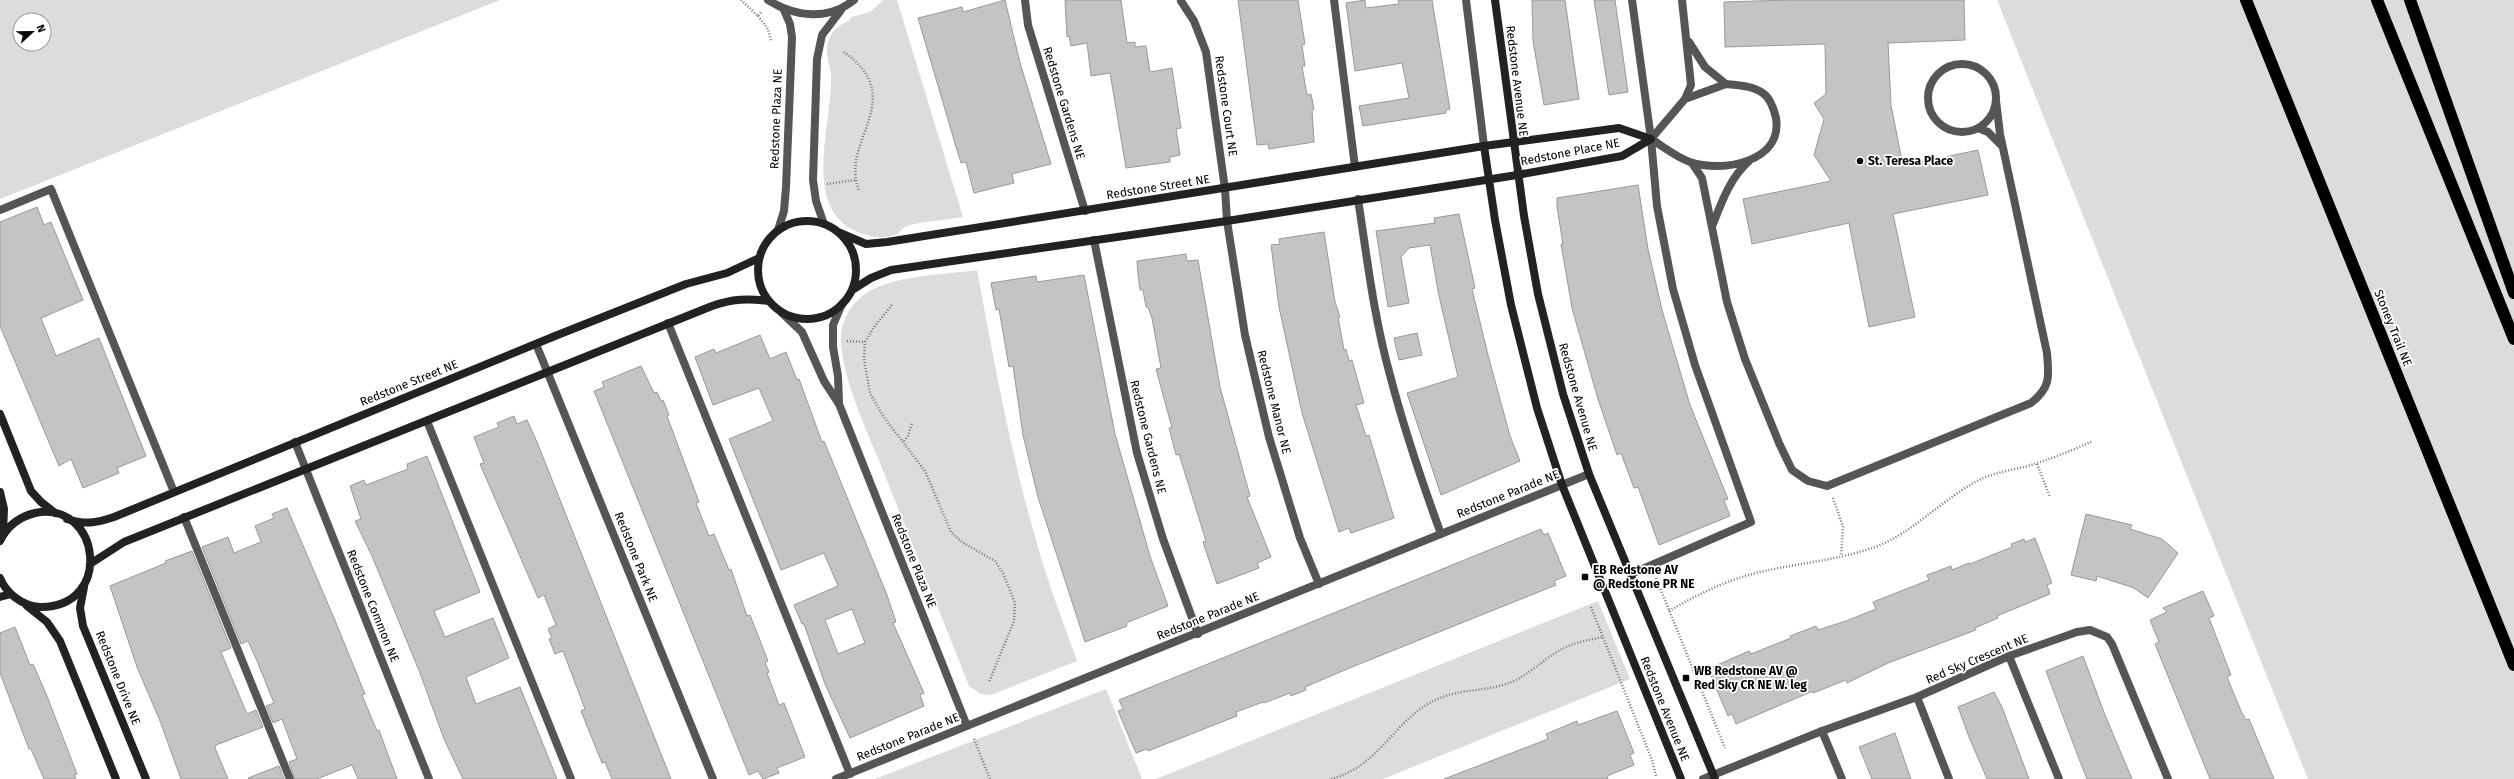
<svg xmlns="http://www.w3.org/2000/svg" width="2514" height="779" viewBox="0 0 2514 779" font-family="'Fira Sans',sans-serif">
  <style>
    .green { fill: #dcdcdc; fill-rule: evenodd }
    .building { fill: #c4c4c4; stroke: #999; fill-rule: evenodd }
    .lines { fill: none; stroke-linecap: round; stroke-linejoin: round }
    .highway-casing { stroke: #dbdbdb; stroke-width: 13 }
    .path { stroke: #777; stroke-width: 2.5; stroke-dasharray: 1 2; stroke-linecap: butt }
    .lane { stroke: #555; stroke-width: 8 }
    .street { stroke: #555; stroke-width: 8 }
    .secondary { stroke: #222; stroke-width: 8 }
    .highway { stroke: #000; stroke-width: 12 }
    .poi-dot { fill: #000; stroke: #fff; stroke-width: 1.5 }
    .labels { text-anchor: middle; dominant-baseline: central; stroke-width: 3.5; stroke-linejoin: round; paint-order: stroke }
    .street-label { font-size: 12px; fill: #000; stroke: #fff }
    .poi-label { font-size: 12px; font-weight: bold; fill: #000; stroke: #fff; text-anchor: start }
  </style>
  <rect width="100%" height="100%" fill="#fff"/>
  <!-- green -->
  <path class="green" d="M 0,0 L 500,0 L 0,199 ZM 20,20 L 44,20 L 44,44 L 20,44 Z
    M 883,0 L 897,0 L 963,217 C 945,220 927,221 909,225 C 902,227 900,233 895,235 C 880,241 857,234 845,225 C 805,194 833,119 831,74 C 830,65 826,57 827,47 C 829,34 837,25 849,21 L 851,17 L 870,12 Z
    M 1997,0 L 2514,0 L 2514,779 L 2308,779 Z
    M 977,270 C 994,360 1010,451 1036,540 C 1047,581 1063,621 1077,661 L 991,695 L 981,694 L 969,686 C 941,615 912,544 884,473 C 869,435 840,376 841,336 C 842,322 848,310 857,301 C 880,275 943,275 977,270 Z
    M 1598,601 L 1630,679 L 1383,779 L 1156,779 Z
    M 1106,689 L 1142,779 L 875,779 Z"/>
  <!-- building -->
  <path class="building" d="M 1005,0 L 1020,63 L 1051,164 L 1012,174 L 1014,183 L 974,193 L 966,162 L 961,163 L 957,150 L 918,18 L 962,7 L 963,12 Z
    M 1065,0 L 1121,0 L 1127,43 L 1135,42 L 1135,47 L 1146,46 L 1150,72 L 1172,68 L 1181,128 L 1176,129 L 1180,155 L 1170,157 L 1170,162 L 1126,168 L 1110,73 L 1091,76 L 1087,43 L 1071,46 L 1069,36 L 1067,37 Z
    M 1238,0 L 1298,0 L 1305,44 L 1302,45 L 1305,66 L 1302,66 L 1307,95 L 1311,94 L 1314,109 L 1312,110 L 1314,142 L 1269,149 L 1268,144 L 1257,145 Z
    M 1365,0 L 1366,8 L 1399,4 L 1398,0 L 1432,0 L 1450,109 L 1446,110 L 1446,113 L 1363,126 L 1359,106 L 1409,98 L 1402,63 L 1355,71 L 1346,3 Z
    M 1532,0 L 1565,0 L 1579,99 L 1544,105 L 1533,41 Z
    M 1594,0 L 1615,0 L 1628,92 L 1609,95 Z
    M 1789,0 L 1964,0 L 1965,40 L 1888,43 L 1891,105 L 1903,166 L 1978,150 L 1988,195 L 1893,214 L 1915,317 L 1869,327 L 1849,223 L 1752,244 L 1743,199 L 1831,181 L 1814,155 L 1824,119 L 1814,103 L 1826,94 L 1825,44 L 1725,47 L 1724,2 Z
    M 1638,185 L 1648,249 L 1662,310 L 1690,405 L 1728,499 L 1724,500 L 1730,516 L 1659,545 L 1638,487 L 1634,488 L 1621,453 L 1617,455 L 1598,399 L 1572,308 L 1561,244 L 1563,244 L 1557,207 L 1557,198 Z
    M 37,207 L 44,225 L 51,222 L 83,300 L 41,318 L 56,356 L 99,338 L 146,456 L 117,468 L 119,473 L 83,488 L 71,459 L 59,466 L 0,326 L 0,222 Z
    M 1459,214 L 1475,288 L 1472,289 L 1488,355 L 1510,436 L 1520,461 L 1441,495 L 1407,393 L 1458,377 L 1439,296 L 1430,245 L 1409,248 L 1401,257 L 1409,303 L 1388,307 L 1376,231 L 1435,223 L 1434,218 Z
    M 1324,232 L 1335,302 L 1340,317 L 1338,317 L 1344,350 L 1346,349 L 1349,361 L 1352,360 L 1364,403 L 1356,405 L 1366,436 L 1369,435 L 1394,518 L 1351,533 L 1349,528 L 1339,532 L 1302,413 L 1279,307 L 1271,245 L 1280,244 L 1279,239 Z
    M 1186,254 L 1187,261 L 1198,260 L 1220,387 L 1250,496 L 1247,497 L 1271,557 L 1257,563 L 1259,568 L 1217,584 L 1203,542 L 1206,541 L 1179,454 L 1176,455 L 1169,428 L 1172,428 L 1156,369 L 1161,368 L 1152,318 L 1148,307 L 1146,307 L 1143,290 L 1140,290 L 1138,274 L 1137,261 Z
    M 1084,275 L 1115,434 L 1150,556 L 1168,606 L 1126,623 L 1127,626 L 1085,642 L 1038,497 L 1023,435 L 1013,366 L 1009,367 L 999,309 L 996,310 L 991,283 L 1036,276 L 1037,282 Z
    M 1417,333 L 1422,355 L 1399,360 L 1394,338 Z
    M 760,335 L 770,359 L 786,352 L 797,380 L 799,379 L 822,442 L 824,441 L 887,595 L 896,622 L 893,623 L 924,693 L 920,695 L 924,706 L 850,738 L 825,684 L 804,624 L 802,624 L 794,605 L 838,586 L 824,553 L 781,570 L 729,439 L 773,421 L 759,388 L 713,405 L 695,357 L 714,349 L 716,353 ZM 852,609 L 865,643 L 838,654 L 825,620 Z
    M 641,366 L 654,393 L 657,392 L 661,401 L 663,400 L 669,415 L 667,416 L 699,502 L 696,503 L 709,536 L 714,534 L 729,570 L 731,569 L 747,616 L 750,615 L 768,661 L 765,662 L 769,672 L 767,673 L 779,705 L 784,703 L 805,757 L 777,768 L 779,773 L 763,779 L 758,771 L 749,775 L 594,391 L 604,387 L 602,382 Z
    M 514,416 L 517,424 L 527,420 L 537,442 L 671,779 L 612,779 L 605,762 L 602,763 L 581,711 L 585,709 L 563,651 L 555,654 L 549,639 L 552,638 L 548,629 L 556,625 L 544,595 L 538,598 L 480,464 L 484,463 L 474,437 L 499,427 L 497,423 Z
    M 427,456 L 480,592 L 434,611 L 445,637 L 493,618 L 509,658 L 466,677 L 476,704 L 520,687 L 557,779 L 463,779 L 444,739 L 420,673 L 372,556 L 355,521 L 361,519 L 350,486 L 364,480 L 366,485 L 408,469 L 407,464 Z
    M 287,508 L 334,618 L 365,694 L 362,695 L 377,731 L 379,730 L 397,779 L 358,779 L 352,765 L 317,779 L 295,779 L 289,762 L 297,759 L 282,719 L 273,723 L 266,706 L 274,703 L 257,661 L 248,641 L 241,644 L 202,547 L 228,537 L 234,553 L 261,542 L 255,526 L 274,518 L 272,514 Z
    M 2086,514 L 2132,525 L 2130,529 L 2162,539 L 2178,553 L 2148,598 L 2134,588 L 2097,576 L 2096,581 L 2071,575 Z
    M 1541,529 L 1544,535 L 1548,533 L 1566,576 L 1554,581 L 1556,585 L 1352,667 L 1305,687 L 1306,690 L 1291,696 L 1290,693 L 1264,703 L 1263,702 L 1236,712 L 1237,716 L 1148,751 L 1147,749 L 1136,753 L 1118,711 L 1123,709 L 1119,700 Z
    M 2035,538 L 2052,583 L 2047,585 L 2050,594 L 1997,616 L 1998,618 L 1975,628 L 1976,630 L 1888,663 L 1847,683 L 1846,680 L 1813,693 L 1813,691 L 1736,724 L 1732,714 L 1728,716 L 1708,669 L 1749,651 L 1751,654 L 1791,638 L 1790,636 L 1816,626 L 1818,630 L 1846,621 L 1876,609 L 1873,602 L 1929,580 L 1927,575 L 1951,566 L 1952,570 L 1969,563 L 1970,564 L 2012,547 L 2011,544 L 2024,539 L 2025,542 Z
    M 192,551 L 231,648 L 221,652 L 247,714 L 256,710 L 263,727 L 216,745 L 215,748 L 228,779 L 181,779 L 160,721 L 137,667 L 110,586 L 166,563 L 165,561 Z
    M 2203,591 L 2214,616 L 2209,618 L 2231,675 L 2227,677 L 2241,711 L 2246,720 L 2249,719 L 2274,779 L 2210,779 L 2155,644 L 2159,642 L 2150,620 L 2167,612 L 2163,608 Z
    M 15,627 L 30,665 L 33,664 L 47,696 L 77,774 L 74,775 L 76,779 L 44,779 L 31,749 L 29,749 L 0,673 L 0,633 Z
    M 2083,656 L 2105,715 L 2132,779 L 2087,779 L 2079,759 L 2046,671 Z
    M 1994,692 L 2002,707 L 2029,779 L 1987,779 L 1969,737 L 1958,707 Z
    M 1617,711 L 1634,753 L 1630,755 L 1634,765 L 1607,776 L 1608,779 L 1444,779 L 1548,739 L 1546,734 L 1577,721 L 1578,725 Z
    M 1895,733 L 1911,779 L 1872,779 L 1859,747 Z
    M 279,766 L 284,779 L 249,779 L 248,778 Z"/>
  <g class="lines">
    <defs>
      <path id="highway" d="M 2246,0 L 2514,665
        M 2377,0 L 2514,339
        M 2410,0 L 2514,293"/>
    </defs>
    <!-- highway casing -->
    <use href="#highway" class="highway-casing"/>
    <!-- path -->
    <path class="path" d="M 741,0 L 758,16 L 762,11
      M 758,16 L 768,29 L 771,41
      M 844,52 C 910,99 839,141 859,190
      M 827,184 L 855,180
      M 892,305 L 874,327 L 865,342 L 864,359 L 870,393 L 883,416 L 925,471 L 951,532 L 962,542 L 995,561 L 1003,573 L 1015,603 L 1014,621 L 989,682
      M 847,341 L 865,342
      M 904,441 L 908,436 L 912,423
      M 2037,464 L 2050,497
      M 1833,498 L 1843,527 L 1841,556
      M 1656,578 L 1725,748
      M 1591,607 L 1652,760 L 1656,776
      M 1669,611 C 1698,594 1727,580 1760,572 C 1799,563 1840,560 1878,546 C 1913,532 1944,498 1979,480 C 1997,471 2018,470 2037,463 C 2056,457 2075,449 2093,441
      M 974,739 L 990,779
      M 1331,779 C 1378,766 1390,728 1426,705 C 1457,686 1484,694 1514,681 C 1531,673 1545,658 1562,649 C 1575,642 1589,640 1603,637"/>
    <!-- lane -->
    <path class="lane" d="M 1025,0 L 1028,25 L 1085,211
      M 1334,0 L 1355,167
      M 1682,0 L 1691,85 L 1685,99
      M 1689,42 L 1705,67 L 1726,84
      M1928 98a34 34 0 1 1 68 0a34 34 0 1 1-68 0Z
      M 1726,84 C 1738,85 1755,86 1764,94 C 1771,99 1774,110 1776,118 C 1783,162 1723,173 1690,162 C 1676,157 1664,147 1651,139 L 1685,99 Z
      M 1978,128 L 1988,132 L 2002,146
      M 1692,163 L 1702,178 L 1727,302 L 1745,359 L 1779,443 L 1792,470 L 1808,481 L 1827,486 L 2031,403 C 2051,387 2049,377 2047,353 L 2000,134 L 1996,101
      M 1358,199 C 1367,258 1374,318 1390,375 C 1404,429 1422,482 1441,534
      M 0,210 L 51,189 L 174,492
      M 1713,224 C 1722,201 1730,178 1749,161
      M 1094,240 L 1137,453 L 1163,539 L 1198,634
      M 668,323 L 850,774
      M 427,421 L 571,779
      M 184,517 L 290,779
      M 1631,574 L 1751,522 L 1695,365 L 1673,289 L 1657,206 L 1651,139 L 1632,0
      M 2009,656 L 2059,779
      M 1822,731 L 1842,779"/>
    <!-- street -->
    <path class="street" d="M 768,0 C 795,17 828,21 854,0
      M 1466,0 L 1484,146
      M 1181,1 L 1194,21 L 1206,52 L 1225,189 L 1227,221 L 1245,335 L 1269,437 L 1300,538 L 1319,584
      M 824,224 L 816,201 L 813,180 L 817,59 L 822,35 L 841,10
      M 778,230 L 784,211 L 786,187 L 792,37 L 790,24 L 784,10
      M 781,312 L 802,332 L 824,381 L 839,404 L 967,726
      M 536,344 L 713,779
      M 839,403 L 838,376 L 833,347 L 833,325 L 842,304
      M 295,442 L 429,779
      M 1917,697 L 1949,779
      M 836,779 L 1589,474
      M 1703,779 L 1822,731 L 1917,697 L 2009,656 L 2077,632 L 2090,630 L 2107,637 L 2112,644 L 2168,779"/>
    <!-- secondary -->
    <path class="secondary" d="M 1495,0 L 1524,216 L 1538,294 L 1563,394 L 1589,474 L 1715,779
      M 1484,146 L 1495,220 L 1511,305 L 1537,408 L 1562,485 L 1681,779
      M758 270a49 49 0 1 1 98 0a49 49 0 1 1-98 0Z
      M 838,232 L 866,244 L 887,242 L 1484,146 L 1619,128 L 1651,139
      M 852,290 L 871,278 L 891,270 L 1227,221 L 1517,175 L 1622,156 L 1651,139
      M 0,414 L 31,491 L 41,502 L 55,513
      M 0,492 L 4,509 L 3,534
      M 67,519 C 85,525 96,523 114,517 L 555,336 L 686,284 L 727,273 L 759,258
      M 0,541 C 7,526 19,517 35,513 C 101,500 114,608 40,607 C 22,606 6,593 0,578
      M 90,564 L 124,542 L 712,306 C 732,299 748,298 768,301
      M 84,587 L 80,608 L 83,626 L 146,779
      M 0,597 L 11,594
      M 27,606 L 47,622 L 60,641 L 116,779"/>
    <!-- highway -->
    <use href="#highway" class="highway"/>
  </g>
  <!-- markers -->
  <g class="poi-dot">
    <circle cx="1860" cy="161" r="4"/>
    <rect x="1581" y="573" width="8" height="8" rx="2"/>
    <rect x="1682" y="674" width="8" height="8" rx="2"/>
  </g>
  <g class="labels">
    <!-- street labels -->
    <g class="street-label">
      <text transform="translate(1517 81) rotate(83)">Redstone Avenue NE</text>
      <text transform="translate(1064 103) rotate(73)">Redstone Gardens NE</text>
      <text transform="translate(1226 106) rotate(82)">Redstone Court NE</text>
      <text transform="translate(776 119) rotate(-88)">Redstone Plaza NE</text>
      <text transform="translate(1570 152) rotate(-11)">Redstone Place NE</text>
      <text transform="translate(1158 187) rotate(-9)">Redstone Street NE</text>
      <text transform="translate(2393 328) rotate(68)">Stoney Trail NE</text>
      <text transform="translate(409 383) rotate(-22)">Redstone Street NE</text>
      <text transform="translate(1578 397) rotate(74)">Redstone Avenue NE</text>
      <text transform="translate(1274 402) rotate(76)">Redstone Manor NE</text>
      <text transform="translate(1148 437) rotate(76)">Redstone Gardens NE</text>
      <text transform="translate(1508 494) rotate(-22)">Redstone Parade NE</text>
      <text transform="translate(636 557) rotate(68)">Redstone Park NE</text>
      <text transform="translate(914 561) rotate(68)">Redstone Plaza NE</text>
      <text transform="translate(373 606) rotate(68)">Redstone Common NE</text>
      <text transform="translate(1208 616) rotate(-22)">Redstone Parade NE</text>
      <text transform="translate(1977 659) rotate(-23)">Red Sky Crescent NE</text>
      <text transform="translate(118 678) rotate(68)">Redstone Drive NE</text>
      <text transform="translate(1665 709) rotate(68)">Redstone Avenue NE</text>
      <text transform="translate(908 737) rotate(-22)">Redstone Parade NE</text>
    </g>
    <!-- poi labels -->
    <g class="poi-label">
      <text x="1868" y="161">St. Teresa Place</text>
      <text x="1593" y="570">EB Redstone AV<tspan x="1593" dy="14">@ Redstone PR NE</tspan></text>
      <text x="1694" y="671">WB Redstone AV @<tspan x="1694" dy="14">Red Sky CR NE W. leg</tspan></text>
    </g>
  </g>
  <!-- north arrow -->
  <g transform="translate(32 32) rotate(68)"><circle r="19" fill="#ffffff" stroke="#999999"/>
  <path d="M0-3L7 15L0 10L-7 15Z" fill="#000000"/>
  <text y="-6" font-size="11" font-weight="bold" text-anchor="middle" fill="#000000">N</text>
  </g>
</svg>
